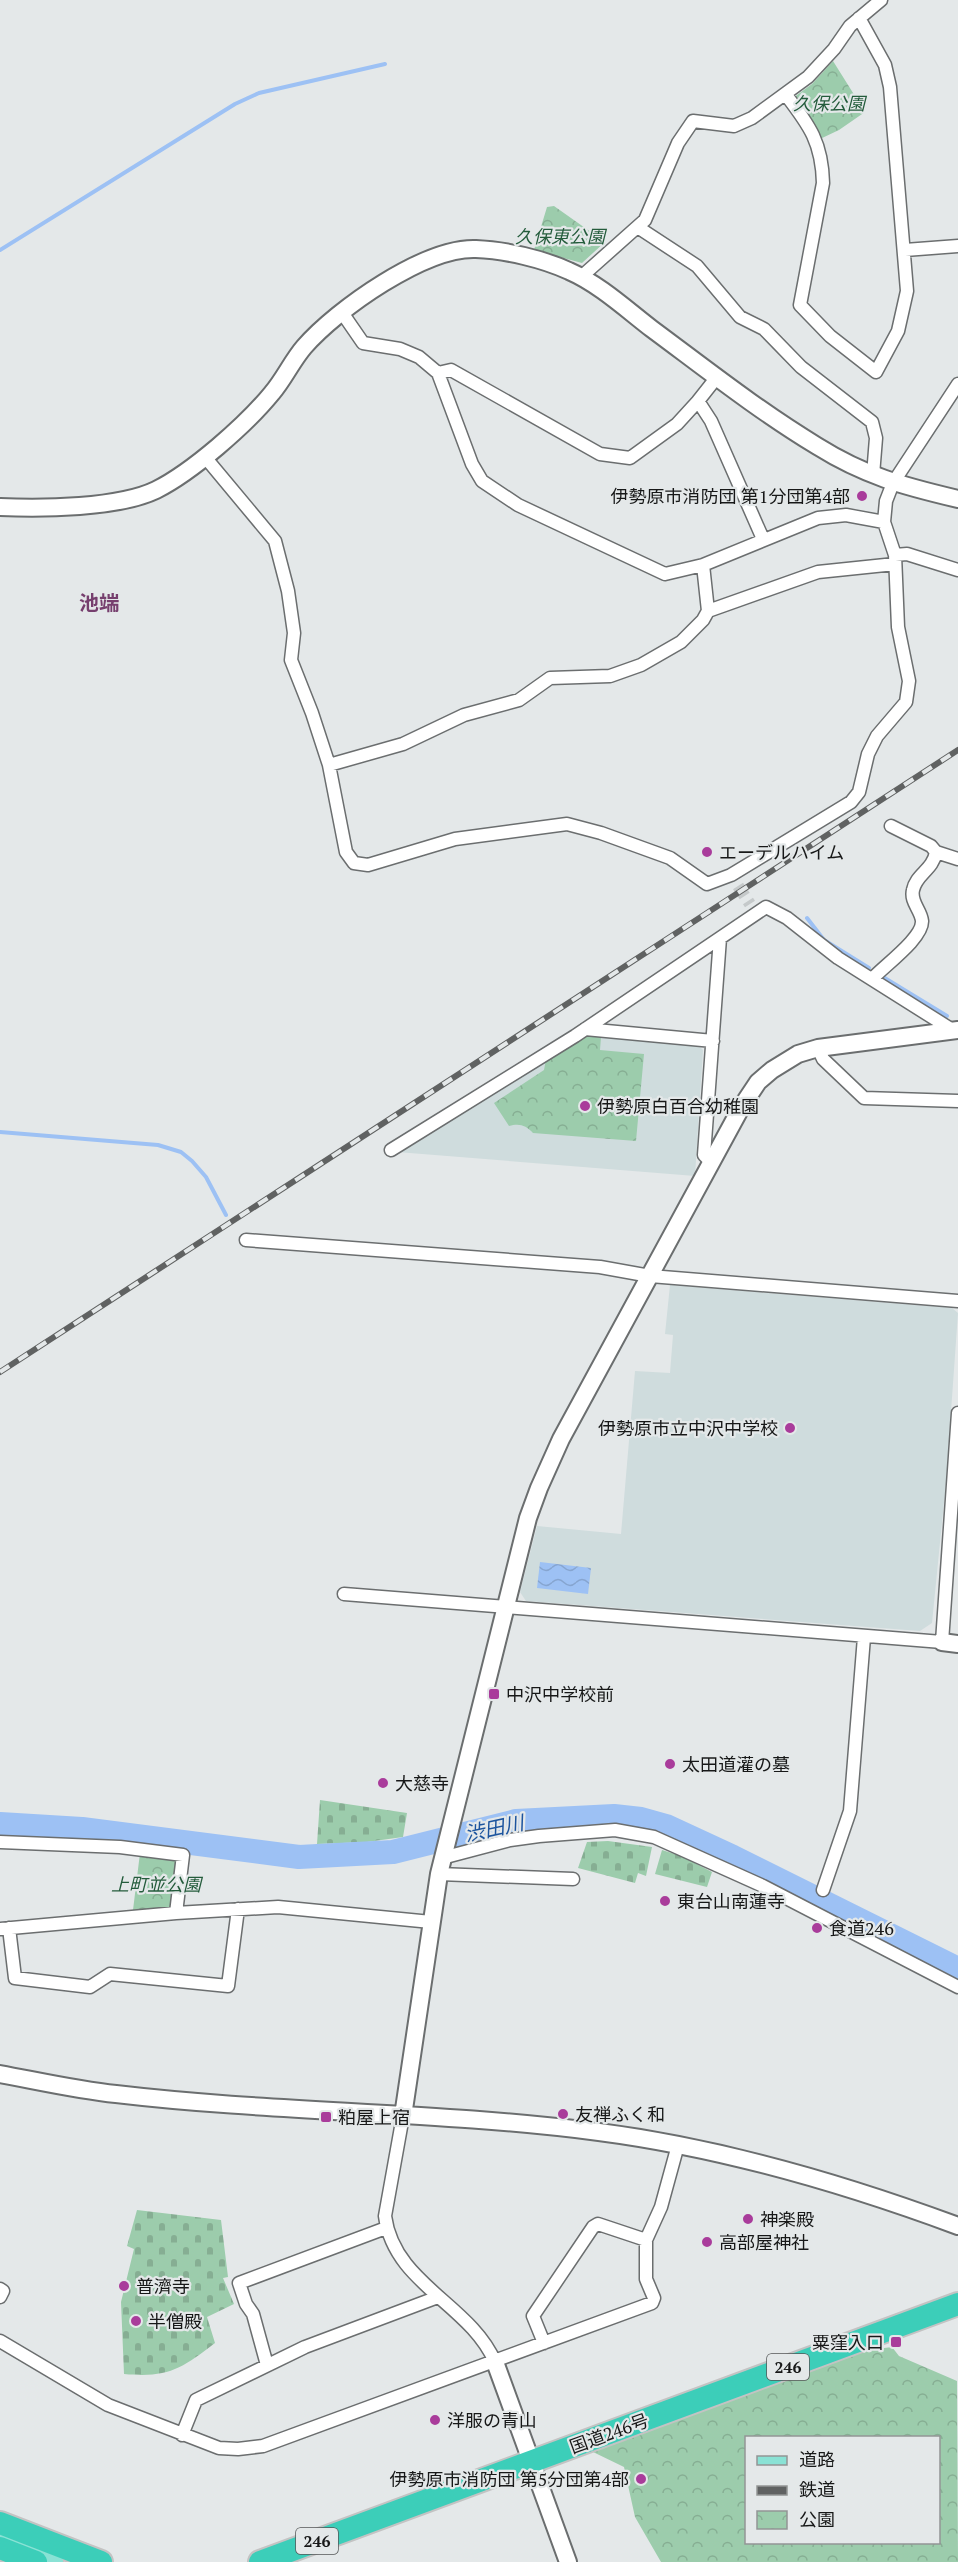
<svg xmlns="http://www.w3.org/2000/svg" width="958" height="2562" viewBox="0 0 958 2562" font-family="'PT Serif','Noto Sans JP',serif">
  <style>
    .built { fill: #cfdcdd }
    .cemetery { fill: url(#cemetery-stones) }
    .park { fill: url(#park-crowns); fill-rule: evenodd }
    .water { fill: url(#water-waves) }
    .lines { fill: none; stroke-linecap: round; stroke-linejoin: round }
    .stream { stroke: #9dc1f4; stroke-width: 4 }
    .river { stroke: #9dc1f4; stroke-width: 24 }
    .street-tunnel { stroke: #c5c9ca; stroke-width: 12; stroke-dasharray: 12 6; stroke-linecap: butt }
    .street-casing { stroke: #6b6e6f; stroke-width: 15 }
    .secondary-casing { stroke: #6b6e6f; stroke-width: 20 }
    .primary-casing { stroke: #c3c3c3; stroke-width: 22 }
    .highway-casing { stroke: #c3c3c3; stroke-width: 26 }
    .street { stroke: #fff; stroke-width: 12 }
    .secondary { stroke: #fff; stroke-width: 16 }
    .primary { stroke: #8ae2d5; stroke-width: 20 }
    .highway { stroke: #3cceb9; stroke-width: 22 }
    .rail-casing { stroke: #606262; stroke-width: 6 }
    .rail { stroke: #e4e8e9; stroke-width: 4; stroke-dasharray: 11; stroke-linecap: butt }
    .poi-dot { fill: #a93c9b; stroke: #e4e8e9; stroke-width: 2 }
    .labels { text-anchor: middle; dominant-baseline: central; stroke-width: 4.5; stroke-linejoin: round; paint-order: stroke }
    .shield { fill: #e4e8e9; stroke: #545657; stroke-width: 1.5 }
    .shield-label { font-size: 16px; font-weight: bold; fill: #171818 }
    .park-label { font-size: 18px; font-style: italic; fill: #245c3c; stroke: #e4e8e9 }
    .poi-label { font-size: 18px; fill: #171818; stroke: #e4e8e9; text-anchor: start }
    .street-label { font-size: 18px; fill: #171818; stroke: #e4e8e9 }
    .neighbourhood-label { font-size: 20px; font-weight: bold; fill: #763f6e; stroke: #e4e8e9 }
    .water-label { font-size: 20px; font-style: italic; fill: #1c549e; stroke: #e4e8e9 }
  </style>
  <defs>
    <pattern id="cemetery-stones" width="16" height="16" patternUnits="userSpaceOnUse" patternTransform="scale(1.5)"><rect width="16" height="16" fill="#9cccac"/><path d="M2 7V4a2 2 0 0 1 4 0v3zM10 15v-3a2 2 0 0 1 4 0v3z" fill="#86ae93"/></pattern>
    <pattern id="park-crowns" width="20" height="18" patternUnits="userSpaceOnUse" patternTransform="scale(1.5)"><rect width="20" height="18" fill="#9cccac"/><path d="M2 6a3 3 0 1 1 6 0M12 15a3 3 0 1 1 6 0" fill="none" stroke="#86ae93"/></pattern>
    <pattern id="water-waves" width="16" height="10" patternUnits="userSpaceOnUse" patternTransform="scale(1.5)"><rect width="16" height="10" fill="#9dc1f4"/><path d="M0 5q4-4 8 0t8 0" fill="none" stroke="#86a5d0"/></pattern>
  </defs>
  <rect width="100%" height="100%" fill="#e4e8e9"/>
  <!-- built -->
  <path class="built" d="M 584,1035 L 699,1046 L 703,1050 L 695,1176 L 397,1152 Z
    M 670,1285 L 952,1308 L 958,1313 L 946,1482 L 932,1623 L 920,1631 L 526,1601 L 520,1592 L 537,1526 L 621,1534 L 635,1371 L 670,1373 L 673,1335 L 665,1334 Z"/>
  <!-- cemetery -->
  <path class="cemetery" d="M 320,1800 L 407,1813 L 403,1837 L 367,1842 L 317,1844 Z
    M 608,1841 L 652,1847 L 646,1876 L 638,1873 L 635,1883 L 578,1868 L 587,1842 Z
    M 662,1850 L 681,1856 L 712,1872 L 707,1887 L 655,1874 Z
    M 137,2210 L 221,2220 L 228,2277 L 223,2278 L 234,2304 L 207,2317 L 215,2343 C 181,2369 168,2378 124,2374 L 121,2302 L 134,2249 L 127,2246 Z"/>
  <!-- park -->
  <path class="park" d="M 833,61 L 865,112 L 839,130 L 820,139 L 793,98 L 812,84 Z
    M 554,206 L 605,242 L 582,263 L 534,250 L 547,207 Z
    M 584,1035 L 601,1037 L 600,1050 L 644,1054 L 636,1141 L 533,1133 C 526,1125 519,1123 509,1126 L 494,1103 L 544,1070 L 546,1059 Z
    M 140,1853 L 173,1858 L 178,1862 L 171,1907 L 133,1910 Z
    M 892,2347 L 899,2356 L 957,2381 L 958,2562 L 661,2562 L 635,2517 L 624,2467 L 593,2452 L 861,2351 ZM 746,2438 L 938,2438 L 938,2542 L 746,2542 Z"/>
  <!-- water -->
  <path class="water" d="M 540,1562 L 591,1568 L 588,1594 L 537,1588 Z"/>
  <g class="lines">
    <!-- stream -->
    <path class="stream" d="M 0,250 L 235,104 L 259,93 L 385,64
      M 807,918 L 824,940 L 869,968
      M 883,977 L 947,1016
      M 0,1132 L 158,1145 L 181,1152 L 192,1161 L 206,1177 L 226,1215"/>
    <!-- river -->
    <path class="river" d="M 0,1824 L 82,1829 L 299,1857 L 393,1852 L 516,1821 L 614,1816 L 641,1819 L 666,1826 L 733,1857 L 958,1969"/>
    <!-- street-tunnel -->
    <path class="street-tunnel" d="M 738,886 L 750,904"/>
    <defs>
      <path id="street" d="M 786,95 C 810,126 822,143 823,183 L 800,305 L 830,336 L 876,372 L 898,331 L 907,291 L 890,87 L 885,65 L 859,18
        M 639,228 L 697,266 L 740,317 L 764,329 L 801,367 L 872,422 L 876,438 L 873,475
        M 905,250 L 958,246
        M 581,277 L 645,220 L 678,143 L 693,121 L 734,126 L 752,118 L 808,77 L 834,49 L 850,26 L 881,0
        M 343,314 L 363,343 L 400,349 L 419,357 L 438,373 L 472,464 L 482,481 L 518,505 L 665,574 L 703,565 L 818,518 L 846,515 L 884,522 L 886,501 L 893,483 L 958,384
        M 438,373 L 451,370 L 600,454 L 630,458 L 677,424 L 698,401
        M 717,377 L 698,401 L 711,421 L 763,539
        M 205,457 L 275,541 L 288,591 L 294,633 L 291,660 L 312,713 L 329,765 L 403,744 L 464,715 L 519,700 L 550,678 L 610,676 L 641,665 L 681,642 L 703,620 L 708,611 L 703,565
        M 895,555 L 907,554 L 958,570
        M 708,611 L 818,572 L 895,564
        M 329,765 L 346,852 L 354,863 L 368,865 L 455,839 L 567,824 L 601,833 L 670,858 L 707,884 L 731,875 L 851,802 L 859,792 L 868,754 L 877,736 L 906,702 L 909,681 L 898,627 L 895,555 L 884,522
        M 936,852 L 958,859
        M 872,979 C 885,965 923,938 922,921 C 921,910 910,902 913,890 C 916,874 933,870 936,852 L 931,846 L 891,826
        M 585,1029 L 713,1041
        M 818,1048 L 823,1059 L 864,1098 L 958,1101
        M 391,1150 L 575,1036 L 766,907 L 787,918 L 838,958 L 954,1031
        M 712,1163 L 704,1155 L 720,938
        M 246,1240 L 600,1267 L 650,1276 L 958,1301
        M 344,1594 L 942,1642 L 958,1413
        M 0,1842 L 120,1847 L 183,1855 L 176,1913
        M 442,1858 L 510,1840 L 539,1836 L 615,1830 L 654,1837 L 763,1886 L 958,1987
        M 439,1874 L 573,1879
        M 823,1890 L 850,1811 L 864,1637
        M 9,1928 L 15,1978 L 90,1987 L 110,1974 L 228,1986 L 238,1909
        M 0,1929 L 176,1913 L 278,1907 L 431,1922
        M 403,2116 L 385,2216 C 394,2284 470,2304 495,2362
        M 0,2289 L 3,2291 L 0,2297
        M 0,2341 L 108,2405 L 219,2448 L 238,2449 L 263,2446 L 652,2303 L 654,2298 L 646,2279 L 646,2240 L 661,2207 L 678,2145
        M 544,2343 L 533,2316 L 593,2227 L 598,2224 L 646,2240
        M 267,2365 L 253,2314 L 246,2304 L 239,2283 L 386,2228
        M 182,2435 L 196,2400 L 305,2347 L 438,2297"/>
      <path id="secondary" d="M 0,507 C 41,509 119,508 156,490 C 192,472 246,425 272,393 C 284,379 292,361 304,347 C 337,309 425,247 476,249 C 505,250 543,259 569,271 C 599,284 626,309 652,329 C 706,369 759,411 817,446 C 865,476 903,486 958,499
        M 942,1642 L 958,1644
        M 0,2074 C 38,2081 77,2090 116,2094 C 276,2113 439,2111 599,2132 C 722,2148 842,2183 958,2226
        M 403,2116 L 439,1874 L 528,1518 L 539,1488 L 561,1439 L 742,1106 L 758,1082 L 772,1070 L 798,1054 L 818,1048 L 958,1030
        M 495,2362 L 568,2562"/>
      <path id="primary" d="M 0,2532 L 53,2562"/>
      <path id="highway" d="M 0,2523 L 101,2562
        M 0,2548 L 36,2562
        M 260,2562 L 958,2304"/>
    </defs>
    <!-- street casing -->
    <use href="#street" class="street-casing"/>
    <!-- secondary casing -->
    <use href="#secondary" class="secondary-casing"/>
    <!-- primary casing -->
    <use href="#primary" class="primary-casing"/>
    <!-- highway casing -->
    <use href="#highway" class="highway-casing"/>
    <!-- street -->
    <use href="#street" class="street"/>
    <!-- secondary -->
    <use href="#secondary" class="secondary"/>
    <!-- primary -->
    <use href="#primary" class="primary"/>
    <!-- highway -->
    <use href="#highway" class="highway"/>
    <defs>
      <path id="rail" d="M 0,1372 L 958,750"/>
    </defs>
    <!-- rail casing -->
    <use href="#rail" class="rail-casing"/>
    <!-- rail -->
    <use href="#rail" class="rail"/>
  </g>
  <!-- markers -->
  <g class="poi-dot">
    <circle cx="862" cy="496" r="6"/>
    <circle cx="707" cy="852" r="6"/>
    <circle cx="585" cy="1106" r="6"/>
    <circle cx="790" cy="1428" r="6"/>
    <rect x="488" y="1688" width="12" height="12" rx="3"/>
    <circle cx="670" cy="1764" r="6"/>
    <circle cx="383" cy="1783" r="6"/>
    <circle cx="665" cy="1901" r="6"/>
    <circle cx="817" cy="1928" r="6"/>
    <circle cx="563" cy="2114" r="6"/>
    <rect x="320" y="2111" width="12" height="12" rx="3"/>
    <circle cx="748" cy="2219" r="6"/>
    <circle cx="707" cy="2242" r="6"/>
    <circle cx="124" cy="2286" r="6"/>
    <circle cx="136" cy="2321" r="6"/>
    <rect x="890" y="2336" width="12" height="12" rx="3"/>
    <circle cx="435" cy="2420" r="6"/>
    <circle cx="641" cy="2479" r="6"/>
  </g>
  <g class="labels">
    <!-- shield labels -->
    <g class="shield">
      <rect x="767" y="2354" width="42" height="26" rx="4.5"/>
      <rect x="296" y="2528" width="42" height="26" rx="4.5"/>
    </g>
    <g class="shield-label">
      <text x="788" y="2367">246</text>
      <text x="317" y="2541">246</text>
    </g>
    <!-- park labels -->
    <g class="park-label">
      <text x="829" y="103">久保公園</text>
      <text x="560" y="236">久保東公園</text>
      <text x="156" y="1884">上町並公園</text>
    </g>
    <!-- poi labels -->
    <g class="poi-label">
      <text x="850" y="496" text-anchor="end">伊勢原市消防団 第1分団第4部</text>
      <text x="719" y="852">エーデルハイム</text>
      <text x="597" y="1106">伊勢原白百合幼稚園</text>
      <text x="778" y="1428" text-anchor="end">伊勢原市立中沢中学校</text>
      <text x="506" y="1694">中沢中学校前</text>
      <text x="682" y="1764">太田道灌の墓</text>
      <text x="395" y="1783">大慈寺</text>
      <text x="677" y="1901">東台山南蓮寺</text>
      <text x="829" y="1928">食道246</text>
      <text x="575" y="2114">友禅ふく和</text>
      <text x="338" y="2117">粕屋上宿</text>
      <text x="760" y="2219">神楽殿</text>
      <text x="719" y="2242">高部屋神社</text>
      <text x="136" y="2286">普濟寺</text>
      <text x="148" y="2321">半僧殿</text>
      <text x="884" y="2342" text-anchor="end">粟窪入口</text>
      <text x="447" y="2420">洋服の青山</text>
      <text x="629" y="2479" text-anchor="end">伊勢原市消防団 第5分団第4部</text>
    </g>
    <!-- street labels -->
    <g class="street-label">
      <text transform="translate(609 2433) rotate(-20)">国道246号</text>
    </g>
    <!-- neighbourhood labels -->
    <g class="neighbourhood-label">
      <text x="99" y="602">池端</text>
    </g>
    <!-- water labels -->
    <g class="water-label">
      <text transform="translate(494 1828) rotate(-12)">渋田川</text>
    </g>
  </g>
  <!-- legend -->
  <rect x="745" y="2436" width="195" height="108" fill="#e4e8e9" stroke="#929595" stroke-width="1.5"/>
  <rect x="757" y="2456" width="30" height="9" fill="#8ae2d5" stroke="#929595" stroke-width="1.5"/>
  <text x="799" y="2466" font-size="18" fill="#171818">道路</text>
  <rect x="757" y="2486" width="30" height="9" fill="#606262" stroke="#929595" stroke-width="1.5"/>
  <text x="799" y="2496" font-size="18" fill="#171818">鉄道</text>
  <rect x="757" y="2511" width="30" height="18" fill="url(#park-crowns)" stroke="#929595" stroke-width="1.5"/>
  <text x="799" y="2526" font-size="18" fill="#171818">公園</text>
</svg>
